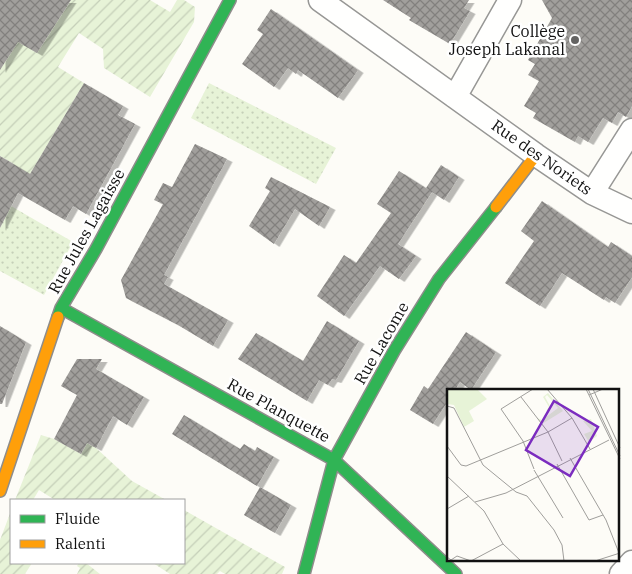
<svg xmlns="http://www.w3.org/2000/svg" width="632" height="574" viewBox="0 0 632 574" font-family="'IBM Plex Serif',serif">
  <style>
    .grass { fill: url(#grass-dots) }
    .garden { fill: url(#garden-furrows) }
    .building { fill: url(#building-cross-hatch); filter: url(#shadow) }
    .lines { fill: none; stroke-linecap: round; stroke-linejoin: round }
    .street-casing { stroke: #979795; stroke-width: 25 }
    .fast-casing { stroke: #8e8d8b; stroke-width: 14 }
    .slow-casing { stroke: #8e8d8b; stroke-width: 14 }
    .street { stroke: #fffffe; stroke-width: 22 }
    .fast { stroke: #30b455; stroke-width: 11 }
    .slow { stroke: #ff9f0a; stroke-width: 11 }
    .poi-dot { fill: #646362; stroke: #fff; stroke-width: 2 }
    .labels { text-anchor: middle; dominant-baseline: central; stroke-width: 5; stroke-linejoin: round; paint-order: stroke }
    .poi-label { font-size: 16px; fill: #111; stroke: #fff; text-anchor: end }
    .street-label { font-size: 16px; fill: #111; stroke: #fff }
    .inset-road { fill: none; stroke: #9f9e9b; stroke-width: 1 }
    .view { fill: #7b2cbf; fill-opacity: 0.15; stroke: #7b2cbf; stroke-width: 2.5 }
    .inset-edge { fill: none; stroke: #111; stroke-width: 2.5 }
  </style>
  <defs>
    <pattern id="grass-dots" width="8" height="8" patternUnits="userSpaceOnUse" patternTransform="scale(1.25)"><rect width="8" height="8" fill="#e7f3d7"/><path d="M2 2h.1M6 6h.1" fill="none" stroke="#c5cfb8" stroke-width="1.8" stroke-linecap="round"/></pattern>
    <pattern id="garden-furrows" width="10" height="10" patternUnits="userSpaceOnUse" patternTransform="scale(1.25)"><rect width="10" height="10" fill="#e7f3d7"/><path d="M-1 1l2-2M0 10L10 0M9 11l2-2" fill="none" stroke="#c5cfb8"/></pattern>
    <pattern id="building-cross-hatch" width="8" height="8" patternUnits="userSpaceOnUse" patternTransform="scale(1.25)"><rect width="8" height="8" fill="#a19f9c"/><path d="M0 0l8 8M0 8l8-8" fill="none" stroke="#82807e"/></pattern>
    <filter id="shadow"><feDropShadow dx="5.5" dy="3" stdDeviation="0" flood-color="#0004"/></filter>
  </defs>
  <rect width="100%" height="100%" fill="#fdfcf7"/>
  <!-- grass -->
  <path class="grass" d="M 209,83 L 336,148 L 316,184 L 191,118 Z
    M 11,206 L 73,242 L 44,295 L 0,271 L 0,228 Z"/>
  <!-- garden -->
  <path class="garden" d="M 71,0 L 150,0 L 170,12 L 177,0 L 184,0 L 195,7 L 194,22 L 150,97 L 104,68 L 103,49 L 79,33 L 58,67 L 84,83 L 26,181 L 10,171 L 14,164 L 0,156 L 0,70 L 18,41 L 37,53 Z
    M 41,435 L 54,439 L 81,454 L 87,443 L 96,448 L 132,481 L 166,500 L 55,500 L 39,490 L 33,500 L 15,500 Z
    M 184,510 L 285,567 L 282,574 L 225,574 L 220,571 L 217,574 L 170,574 L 153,563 L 184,563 Z
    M 11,511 L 11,563 L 32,563 L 25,574 L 0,574 L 0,540 Z
    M 79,563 L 86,563 L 100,574 L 77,574 L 80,568 L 77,566 Z"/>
  <!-- building -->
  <path class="building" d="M 0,0 L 71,0 L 37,53 L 18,42 L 0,70 Z
    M 383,0 L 469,0 L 464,8 L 470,11 L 450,44 L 409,20 L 411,18 Z
    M 542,0 L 632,0 L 632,106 L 626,117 L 618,112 L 612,123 L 603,118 L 588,142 L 578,136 L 575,142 L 533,118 L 536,113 L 524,106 L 539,81 L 528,75 L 535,64 L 528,60 L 552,18 Z
    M 271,9 L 358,70 L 338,98 L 298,70 L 296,74 L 288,68 L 274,87 L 242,64 L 263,34 L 257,30 Z
    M 84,83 L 123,106 L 118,115 L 135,124 L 86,214 L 73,206 L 65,220 L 18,193 L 0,228 L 0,156 L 30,174 Z
    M 195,144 L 227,159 L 164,275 L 168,277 L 164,284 L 228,320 L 213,346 L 178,325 L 126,298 L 121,280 L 163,204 L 154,200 L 163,183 L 172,187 Z
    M 441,165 L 459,177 L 444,200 L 426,188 Z
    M 399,171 L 432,192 L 398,244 L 416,256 L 399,279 L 380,266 L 344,316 L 317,296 L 344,255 L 356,263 L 391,213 L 377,204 Z
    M 271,177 L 330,207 L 319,226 L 295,209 L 274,244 L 249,226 L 270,191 L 265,188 Z
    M 542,201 L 608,247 L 611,242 L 632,256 L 632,277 L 615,303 L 606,297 L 604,300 L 562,273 L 540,306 L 505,283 L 534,241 L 521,231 Z
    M 327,321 L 359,341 L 336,380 L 332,379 L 328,385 L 319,380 L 307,401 L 238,359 L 256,333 L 303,361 Z
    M 0,326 L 26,342 L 2,404 L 0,404 Z
    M 466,332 L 496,352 L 471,390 L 460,382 L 455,390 L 448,390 L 448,401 L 433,424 L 410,410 L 424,386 L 428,389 Z
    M 77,359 L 102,359 L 96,369 L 144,397 L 127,425 L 113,416 L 96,448 L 87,443 L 81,454 L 54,439 L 77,395 L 61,386 Z
    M 184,415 L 240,449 L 244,444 L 255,451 L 257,447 L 274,457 L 257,486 L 172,434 Z
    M 260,487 L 291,505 L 275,533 L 244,515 Z"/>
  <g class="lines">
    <defs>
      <path id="street" d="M 320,0 L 536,155 L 592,193 L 632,212
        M 455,97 L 510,0
        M 592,193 L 632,130
        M 621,574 L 632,562"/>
      <path id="fast" d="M 61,308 L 334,460 L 456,574
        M 58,317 L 61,308 L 96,249 L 230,0
        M 304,574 L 334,460 L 394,351 L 439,279 L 496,207"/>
      <path id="slow" d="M 496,207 L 536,155
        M 0,491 L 58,317"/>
    </defs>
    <!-- street casing -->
    <use href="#street" class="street-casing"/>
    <!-- fast casing -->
    <use href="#fast" class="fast-casing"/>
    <!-- slow casing -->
    <use href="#slow" class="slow-casing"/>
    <!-- street -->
    <use href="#street" class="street"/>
    <!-- fast -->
    <use href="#fast" class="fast"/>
    <!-- slow -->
    <use href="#slow" class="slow"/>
  </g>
  <!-- markers -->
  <circle class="poi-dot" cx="575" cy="40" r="5"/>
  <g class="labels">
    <!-- poi labels -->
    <g class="poi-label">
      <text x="565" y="31">Collège<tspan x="565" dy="18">Joseph Lakanal</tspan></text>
    </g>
    <!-- street labels -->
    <g class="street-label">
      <text transform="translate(542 157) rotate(35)">Rue des Noriets</text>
      <text transform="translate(86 231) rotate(-61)">Rue Jules Lagaisse</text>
      <text transform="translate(381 343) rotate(-60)">Rue Lacome</text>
      <text transform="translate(279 410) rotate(29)">Rue Planquette</text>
    </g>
  </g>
  <!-- overview -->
  <g transform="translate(447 389)">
    <rect width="172" height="172" fill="#fdfcf7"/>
    <path d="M 0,0 L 30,0 L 40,10 L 22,22 L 27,32 L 17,38 L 7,16 L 0,15 ZM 101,4 L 116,22 L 95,35 L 90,29 L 95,31 L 111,19 L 100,6 L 98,8 L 104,19 L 99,22 L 102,18 L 96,8 ZM 144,30 L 150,47 L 142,53 L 137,45 L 145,42 L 136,32 Z" fill="#e7f3d7"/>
    <path class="inset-road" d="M 86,0 L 54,20 L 76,52 L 87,80M 100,0 L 125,29 L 143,60M 139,0 L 173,70M 141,0 L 173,67M 146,0 L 173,59M 142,6 L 156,0M 74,8 L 101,43 L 115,72M 0,17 L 7,19 L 36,76 L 69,103M 0,57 L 14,76 L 19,77 L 101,43 L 125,29M 123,69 L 159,131 L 172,164M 110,75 L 142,131 L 156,126M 87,81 L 116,129M 0,87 L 37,122 L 56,155 L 74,172M 69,103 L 80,107 L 107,141 L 115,156 L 117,172M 28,113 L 59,104 L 162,51M 0,120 L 22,107M 0,168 L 4,171 L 10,167 L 24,172M 24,172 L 56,155M 148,172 L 173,164"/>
    <path class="view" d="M 107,12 L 151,38 L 123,87 L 79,61 Z"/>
    <rect width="172" height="172" class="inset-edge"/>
  </g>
  <!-- legend -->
  <rect x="10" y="499" width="175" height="65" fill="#ffffff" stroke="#a0a0a0"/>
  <rect x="20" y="515" width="25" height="8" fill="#30b455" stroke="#a0a0a0"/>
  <text x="55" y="524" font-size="15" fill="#111111">Fluide</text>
  <rect x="20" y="540" width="25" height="8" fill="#ff9f0a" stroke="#a0a0a0"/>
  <text x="55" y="549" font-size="15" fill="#111111">Ralenti</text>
</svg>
